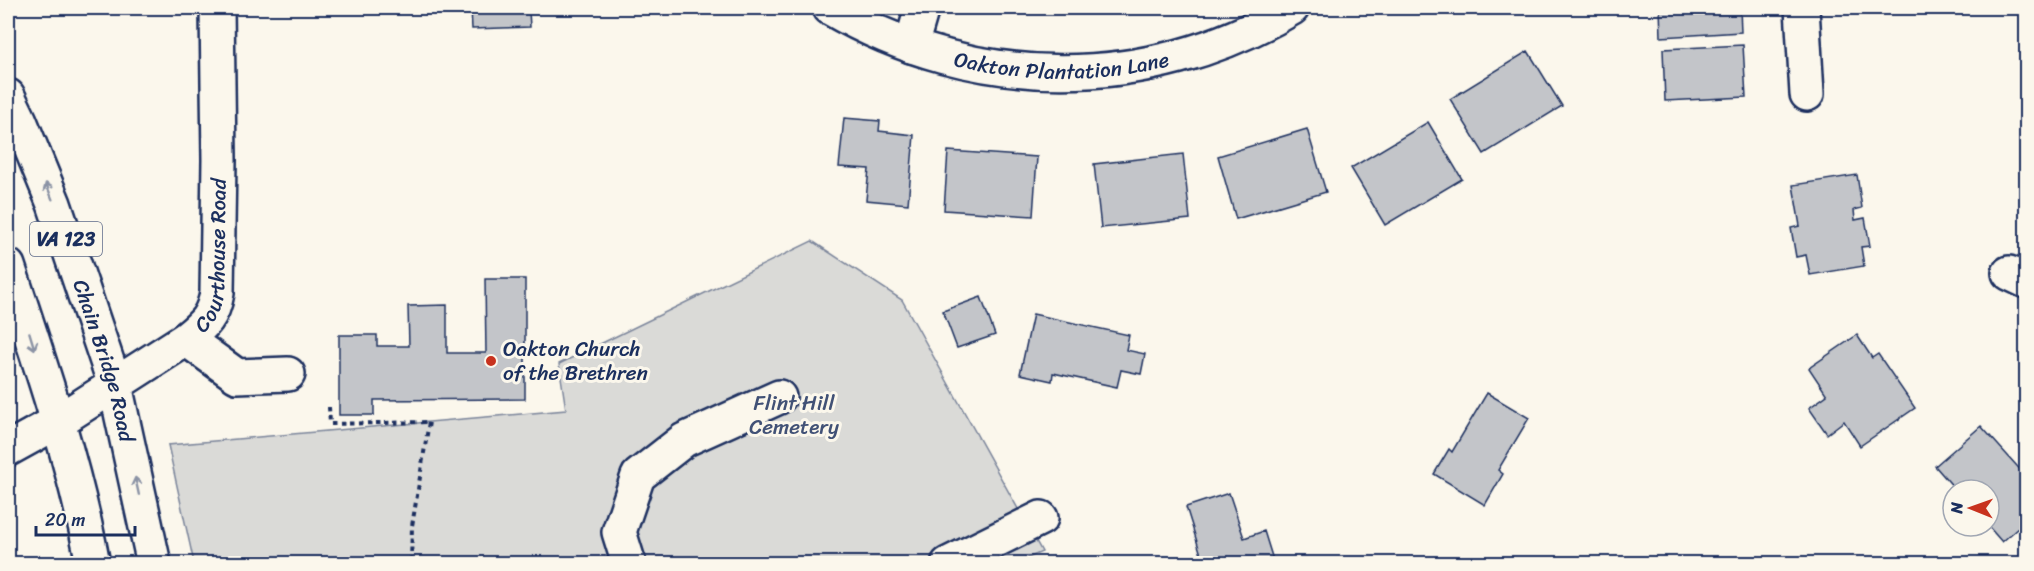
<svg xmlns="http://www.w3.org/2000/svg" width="2034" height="571" viewBox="0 0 2034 571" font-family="Sriracha,sans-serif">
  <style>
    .green { fill: #dadad7; stroke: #7a849a; stroke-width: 1.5 }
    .building { fill: #c3c5c9; stroke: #1b2f5e; stroke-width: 1.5 }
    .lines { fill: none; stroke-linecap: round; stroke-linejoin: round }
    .minor-casing { stroke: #1b2f5e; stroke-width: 38 }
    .major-casing { stroke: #1b2f5e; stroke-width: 38 }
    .path { stroke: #1b2f5e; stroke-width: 4; stroke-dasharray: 4.5 4.5; stroke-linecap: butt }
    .minor { stroke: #fbf7ec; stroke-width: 33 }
    .major { stroke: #fbf7ec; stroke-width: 33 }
    .oneway { stroke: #8b93a5 }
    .poi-dot { fill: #c8321e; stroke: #fbf7ec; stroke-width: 2 }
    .labels { text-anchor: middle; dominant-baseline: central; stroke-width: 6; stroke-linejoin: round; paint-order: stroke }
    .shield { fill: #fbf7ec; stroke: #5e6b89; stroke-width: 1.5 }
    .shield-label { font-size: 20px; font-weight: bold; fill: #1b2f5e }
    .street-label { font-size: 21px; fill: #1b2f5e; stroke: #fbf7ec }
    .poi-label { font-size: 21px; fill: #1b2f5e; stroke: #fbf7ec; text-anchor: start }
    .park-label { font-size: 21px; fill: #415176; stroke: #fbf7ec }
  </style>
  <rect width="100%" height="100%" fill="#fbf7ec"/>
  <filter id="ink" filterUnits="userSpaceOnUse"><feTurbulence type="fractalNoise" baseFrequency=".0167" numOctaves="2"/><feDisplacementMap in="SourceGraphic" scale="12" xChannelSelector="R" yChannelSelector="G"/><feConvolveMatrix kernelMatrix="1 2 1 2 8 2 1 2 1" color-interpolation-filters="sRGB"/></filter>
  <g filter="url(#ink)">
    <!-- green -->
    <path class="green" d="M 812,241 L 902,300 L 1042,552 L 1014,564 L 194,563 L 168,445 L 566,410 L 559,364 Z"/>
    <!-- building -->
    <path class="building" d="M 471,8 L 564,8 L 564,9 L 529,11 L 530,27 L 472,29 Z
      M 1660,8 L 1740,8 L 1741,32 L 1661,37 Z
      M 1905,8 L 1935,8 L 1935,10 L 1905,12 Z
      M 1743,45 L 1746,97 L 1665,101 L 1663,49 Z
      M 1528,51 L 1562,106 L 1484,154 L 1450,99 Z
      M 844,118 L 880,121 L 879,131 L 914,135 L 908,204 L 866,200 L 869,169 L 839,167 Z
      M 1428,122 L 1462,179 L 1385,225 L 1351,168 Z
      M 1307,129 L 1326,192 L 1236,219 L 1218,156 Z
      M 948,151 L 1037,157 L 1033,216 L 944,210 Z
      M 1183,154 L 1190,219 L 1101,228 L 1094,164 Z
      M 1857,175 L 1862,208 L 1854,210 L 1855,220 L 1865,218 L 1870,246 L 1861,247 L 1864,266 L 1810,275 L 1806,255 L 1796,257 L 1791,228 L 1800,226 L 1793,185 Z
      M 485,279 L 525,279 L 525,399 L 374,400 L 374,415 L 339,415 L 339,335 L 377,335 L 377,346 L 409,346 L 408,306 L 447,305 L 447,353 L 486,353 Z
      M 981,297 L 995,335 L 957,348 L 943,311 Z
      M 1033,314 L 1129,335 L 1126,350 L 1145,354 L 1141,374 L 1121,370 L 1117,387 L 1053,373 L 1052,381 L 1020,374 Z
      M 1857,335 L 1872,358 L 1878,354 L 1915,408 L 1860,446 L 1844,421 L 1827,434 L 1809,408 L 1827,395 L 1809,368 Z
      M 1487,393 L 1529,418 L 1498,470 L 1503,474 L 1485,505 L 1434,474 L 1449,449 L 1452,452 Z
      M 1981,426 L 2025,475 L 2026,474 L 2026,521 L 2002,542 L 1988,526 L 1989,490 L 1956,490 L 1935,466 Z
      M 1229,493 L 1244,538 L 1264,531 L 1274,563 L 1204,564 L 1186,507 Z"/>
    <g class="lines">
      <defs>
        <g id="minor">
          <path id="s1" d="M 830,8 C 974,92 1148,94 1292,8"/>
          <path d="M 1802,8 L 1807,94"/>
          <path d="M 911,46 L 922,8"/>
          <path d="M 2009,273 L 2026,281"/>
          <path d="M 186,339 L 237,376 L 288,374"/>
          <path id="s2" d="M 8,449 L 57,422 L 186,339 C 204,324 213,317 217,293 L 219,160 L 217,8"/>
          <path d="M 629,564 L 619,532 L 638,476 L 684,440 L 779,397"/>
          <path d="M 948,564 L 1041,518"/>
        </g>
        <g id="major">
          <path id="s3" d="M 8,96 L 20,121 L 54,204 L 115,385 L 154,564"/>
          <path d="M 8,266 C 40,363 74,462 93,564"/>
        </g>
      </defs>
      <!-- minor casing -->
      <use href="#minor" class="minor-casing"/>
      <!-- major casing -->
      <use href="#major" class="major-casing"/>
      <!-- path -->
      <path class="path" d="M 329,407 L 330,424 L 429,422 L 412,526 L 411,564"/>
      <!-- minor -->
      <use href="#minor" class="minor"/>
      <!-- major -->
      <use href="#major" class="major"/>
    </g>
    <!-- one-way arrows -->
    <defs><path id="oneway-shaft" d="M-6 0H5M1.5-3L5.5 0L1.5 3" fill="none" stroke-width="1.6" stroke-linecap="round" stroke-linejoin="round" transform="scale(1.5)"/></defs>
    <g class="oneway">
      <use href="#oneway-shaft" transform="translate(49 191) rotate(-112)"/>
      <use href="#oneway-shaft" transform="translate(32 341) rotate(73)"/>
      <use href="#oneway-shaft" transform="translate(137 486) rotate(-102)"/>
    </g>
  </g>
  <!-- markers -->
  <circle class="poi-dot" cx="491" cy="361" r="6"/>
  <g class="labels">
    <!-- shield labels -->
    <rect class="shield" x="30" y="222" width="72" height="34" rx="4.5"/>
    <g class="shield-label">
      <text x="66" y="239">VA 123</text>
    </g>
    <!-- street labels -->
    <g class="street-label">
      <text stroke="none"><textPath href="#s1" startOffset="243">Oakton Plantation Lane</textPath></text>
      <text stroke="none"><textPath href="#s2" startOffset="303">Courthouse Road</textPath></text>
      <text stroke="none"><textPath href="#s3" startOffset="282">Chain Bridge Road</textPath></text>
    </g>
    <!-- poi labels -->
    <g class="poi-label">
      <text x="503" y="349">Oakton Church<tspan x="503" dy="24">of the Brethren</tspan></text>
    </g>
    <!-- park labels -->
    <g class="park-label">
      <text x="794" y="403">Flint Hill<tspan x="794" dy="24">Cemetery</tspan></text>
    </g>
  </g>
  <!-- margin -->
  <rect width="2034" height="571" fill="none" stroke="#fbf7ec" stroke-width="30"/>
  <rect x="15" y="15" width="2004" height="541" fill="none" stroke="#1b2f5e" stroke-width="2" filter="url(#ink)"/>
  <!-- north arrow -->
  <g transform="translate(1971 508) rotate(271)"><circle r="28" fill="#fbf7ec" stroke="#a1a7b3" stroke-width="1.5"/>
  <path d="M0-4.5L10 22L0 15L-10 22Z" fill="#c8321e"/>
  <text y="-9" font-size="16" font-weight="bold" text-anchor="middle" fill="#1b2f5e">N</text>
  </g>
  <!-- scale -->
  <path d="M36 526v9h99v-9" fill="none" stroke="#1b2f5e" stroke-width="3"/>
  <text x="45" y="526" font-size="18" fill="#1b2f5e" stroke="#fbf7ec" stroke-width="4.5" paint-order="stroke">20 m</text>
</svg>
